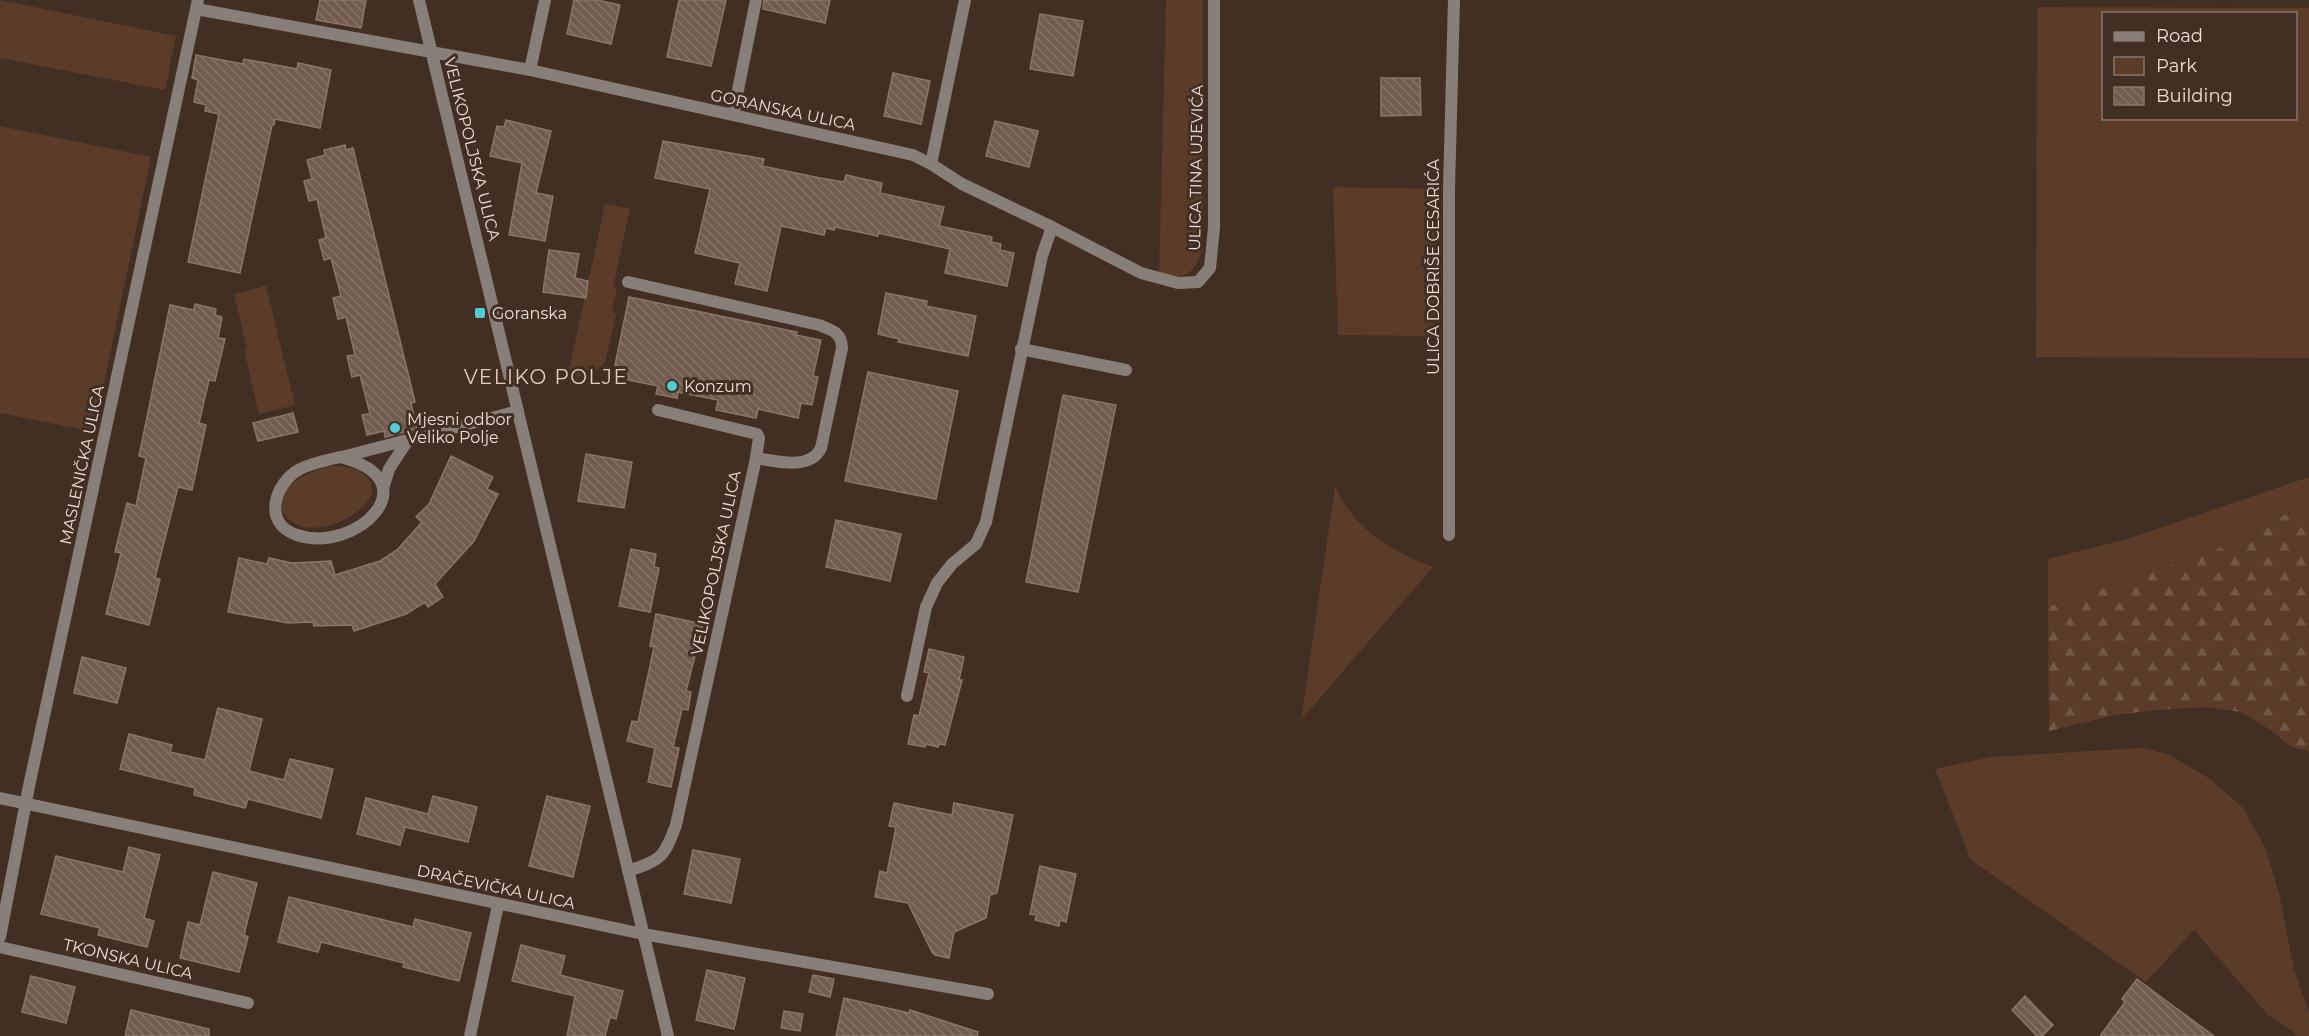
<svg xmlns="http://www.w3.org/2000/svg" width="2309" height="1036" viewBox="0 0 2309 1036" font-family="Montserrat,sans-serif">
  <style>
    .green { fill: #5a3c29; fill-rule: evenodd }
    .forest { fill: url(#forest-firs) }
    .building { fill: url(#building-back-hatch); stroke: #8b7568; stroke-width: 1.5 }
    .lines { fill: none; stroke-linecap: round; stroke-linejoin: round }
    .service { stroke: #897f79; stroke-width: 12 }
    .minor { stroke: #897f79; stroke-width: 12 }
    .poi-dot { fill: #51ccd4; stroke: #422f24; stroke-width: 2 }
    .labels { text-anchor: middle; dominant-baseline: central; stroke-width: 6; stroke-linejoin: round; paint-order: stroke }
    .street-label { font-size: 16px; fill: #ebded7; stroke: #422f24 }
    .poi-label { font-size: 16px; fill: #ebded7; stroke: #422f24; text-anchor: start }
    .quarter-label { font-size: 20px; letter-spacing: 1.5px; fill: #e5ccbe; stroke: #422f24 }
  </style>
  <defs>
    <pattern id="forest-firs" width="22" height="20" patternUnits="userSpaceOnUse" patternTransform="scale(1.5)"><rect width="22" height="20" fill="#5a3c29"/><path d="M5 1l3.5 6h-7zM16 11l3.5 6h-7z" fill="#725847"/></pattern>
    <pattern id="building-back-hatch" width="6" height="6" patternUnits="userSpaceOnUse" patternTransform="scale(1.5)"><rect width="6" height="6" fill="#705b4f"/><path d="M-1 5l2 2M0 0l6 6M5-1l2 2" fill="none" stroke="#857268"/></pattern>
  </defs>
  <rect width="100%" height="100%" fill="#422f24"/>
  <!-- green -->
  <path class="green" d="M 0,0 L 176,36 L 165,90 L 0,58 Z
    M 1166,0 L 1203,0 L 1203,249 C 1193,274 1187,281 1159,273 Z
    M 2037,7 L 2309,8 L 2309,358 L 2036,357 ZM 2104,14 L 2296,14 L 2296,118 L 2104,118 Z
    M 0,126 L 151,157 L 94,432 L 0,413 Z
    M 1333,187 L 1438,189 L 1436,304 L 1433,336 L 1338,335 Z
    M 605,204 L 630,209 L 613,287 L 617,288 L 612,309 L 616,315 L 605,362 L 595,371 L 567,380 Z
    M 266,286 L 295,405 L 259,414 L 244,350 L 247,349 L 234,294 Z
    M 333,466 C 353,466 374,472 372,495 C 359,519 311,541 288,518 C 263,492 313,468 333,466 Z
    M 2309,477 L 2309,503 L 2217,549 L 2048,607 L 2048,559 L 2127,539 Z
    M 1335,486 C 1339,494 1343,503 1349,510 C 1368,537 1403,556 1433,567 L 1301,720 Z
    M 2143,748 L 2170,755 L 2210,779 L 2243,808 L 2265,847 L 2279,893 L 2294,969 L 2309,1013 L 2309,1036 L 2299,1036 L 2268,1015 L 2194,930 L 2146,982 L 1971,860 L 1935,769 L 1991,757 Z"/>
  <!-- forest -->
  <path class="forest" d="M 2309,503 L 2309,751 L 2291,747 L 2269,729 L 2241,712 L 2207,707 L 2157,710 L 2115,715 L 2049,731 L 2048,607 L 2217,549 Z"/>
  <!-- building -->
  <path class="building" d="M 320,0 L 366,0 L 361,28 L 316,20 Z
    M 574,0 L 597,0 L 620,5 L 611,44 L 567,34 Z
    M 679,0 L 726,0 L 711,66 L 667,57 Z
    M 764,0 L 830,0 L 825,23 L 763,9 Z
    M 1040,14 L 1083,21 L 1073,76 L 1030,69 Z
    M 196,55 L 243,64 L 244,59 L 297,69 L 298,63 L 331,70 L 320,128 L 275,119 L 274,125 L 272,125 L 240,273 L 188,262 L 219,114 L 205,111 L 206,105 L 194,102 L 198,80 L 192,78 Z
    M 893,73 L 930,81 L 921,124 L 884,116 Z
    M 1381,78 L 1420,78 L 1421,115 L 1381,116 Z
    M 506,120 L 551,131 L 536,193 L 553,196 L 545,241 L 509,235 L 522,163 L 490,156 L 497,126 L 504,127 Z
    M 995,121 L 1038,131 L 1029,167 L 986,156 Z
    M 663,141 L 764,159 L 762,166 L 820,178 L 844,182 L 846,175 L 882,183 L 880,193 L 944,207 L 939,226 L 992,237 L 991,242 L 1001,244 L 1000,250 L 1014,253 L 1007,286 L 945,273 L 950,249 L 878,233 L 878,236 L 835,227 L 834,230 L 826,228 L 824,235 L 781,226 L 767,291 L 735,284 L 740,263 L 695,253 L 710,189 L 655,178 Z
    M 345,145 L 346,150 L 353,148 L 415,402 L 411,403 L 417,429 L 385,437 L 384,431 L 367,435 L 362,415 L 370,414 L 360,375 L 352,377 L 347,356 L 355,355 L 346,317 L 338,319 L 333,298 L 341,296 L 331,258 L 324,260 L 319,240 L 326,238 L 317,199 L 309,201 L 304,181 L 312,179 L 307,160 L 325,155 L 324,150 Z
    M 549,250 L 579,254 L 575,278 L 588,281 L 586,298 L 543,292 Z
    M 886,293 L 927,301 L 926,306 L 976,316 L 968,356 L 898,342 L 899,339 L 878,334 Z
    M 629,297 L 797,332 L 796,335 L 821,340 L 813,376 L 818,377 L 812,405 L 801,403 L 798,418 L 758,409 L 756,418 L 716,410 L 718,400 L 678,392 L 677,398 L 656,394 L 658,386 L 618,378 L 618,376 L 613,375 Z
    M 195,304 L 216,309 L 215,315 L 222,317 L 218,338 L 225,339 L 215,381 L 209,380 L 199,423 L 206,425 L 192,490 L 178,487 L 155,578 L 160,579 L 149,625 L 106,614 L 121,553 L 115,552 L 127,503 L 136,506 L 146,458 L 139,456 L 170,305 L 194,310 Z
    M 868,372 L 958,391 L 936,499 L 845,481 Z
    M 1063,395 L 1116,405 L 1078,592 L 1026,582 Z
    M 293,413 L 298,432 L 258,441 L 253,423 Z
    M 586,454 L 632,462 L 624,508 L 578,501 Z
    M 451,456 L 493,477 L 487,489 L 498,494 L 474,541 L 435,584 L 443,597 L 428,607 L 425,602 L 406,614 L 354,631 L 352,625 L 314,626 L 313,622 L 288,623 L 228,612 L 239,558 L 267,564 L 269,558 L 292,563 L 331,561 L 335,575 L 380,561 L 397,550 L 422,522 L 416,517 L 429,504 Z
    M 836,520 L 901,534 L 890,581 L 826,567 Z
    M 631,549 L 656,554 L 654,567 L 659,568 L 650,612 L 619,606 Z
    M 656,614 L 703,624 L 686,691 L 691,692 L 688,710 L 682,709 L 673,747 L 679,748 L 671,787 L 648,782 L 655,748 L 627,741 L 632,721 L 638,722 L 654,647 L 650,646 Z
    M 929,649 L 964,657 L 959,680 L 962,680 L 945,745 L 939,744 L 938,747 L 926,744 L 925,747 L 908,744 L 914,715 L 919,716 L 929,673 L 924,672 Z
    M 82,657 L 126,668 L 117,703 L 74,693 Z
    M 218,708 L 262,719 L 249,771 L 284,780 L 290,759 L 333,769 L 321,818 L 248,799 L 245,808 L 194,795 L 195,788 L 120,769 L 129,734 L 172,745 L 170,752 L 205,760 Z
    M 433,796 L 477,807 L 468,842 L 405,827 L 400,845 L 357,834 L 366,798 L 428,814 Z
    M 547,796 L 590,806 L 573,877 L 529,866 Z
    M 894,803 L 952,815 L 954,803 L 1013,815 L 997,893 L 990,895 L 986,918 L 954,932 L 949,958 L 935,955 L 932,952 L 908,903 L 875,897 L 880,871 L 887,873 L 896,827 L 889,826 Z
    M 129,847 L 160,855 L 144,918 L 154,921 L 147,947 L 98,935 L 100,928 L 41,914 L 56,856 L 123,872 Z
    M 693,850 L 740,859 L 731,903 L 684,894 Z
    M 1040,866 L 1076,874 L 1066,922 L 1060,920 L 1059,926 L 1035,920 L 1037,915 L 1030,914 Z
    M 213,872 L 257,883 L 244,935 L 248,937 L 239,972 L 180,958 L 188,922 L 200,925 Z
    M 289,897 L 413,927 L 415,919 L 471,933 L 459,981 L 403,967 L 404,963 L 321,942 L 318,952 L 278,942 Z
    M 521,945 L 565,956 L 560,975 L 623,991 L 616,1019 L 610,1017 L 605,1036 L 567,1036 L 575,996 L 512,981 Z
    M 707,970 L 745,978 L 734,1029 L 696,1020 Z
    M 813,975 L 834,979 L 830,997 L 809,992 Z
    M 31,976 L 75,987 L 66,1023 L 22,1012 Z
    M 2137,979 L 2165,1000 L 2214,1036 L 2100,1036 L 2125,1002 L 2122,999 Z
    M 2025,996 L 2053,1025 L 2042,1036 L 2037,1036 L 2012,1010 Z
    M 844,998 L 909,1013 L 910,1010 L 978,1032 L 977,1036 L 836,1036 Z
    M 131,1010 L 209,1029 L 209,1036 L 125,1036 Z
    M 784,1011 L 803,1014 L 800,1031 L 781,1028 Z"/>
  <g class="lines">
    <!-- service -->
    <path class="service" d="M 628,282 L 819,325 C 832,330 842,333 842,348 L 821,448 C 810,471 776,461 756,458 L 759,438 L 757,434 L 658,410
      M 1021,349 L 1126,370
      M 340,457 C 433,480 356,555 297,535 C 262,524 274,483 300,469 C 312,463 327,460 340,457 Z
      M 342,457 L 518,411
      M 383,489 L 389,469 L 408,440
      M 907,696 L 926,607 L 937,583 L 952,564 L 976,544 L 986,522"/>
    <!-- minor -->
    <path class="minor" d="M 419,0 L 668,1036
      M 196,9 L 530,70 L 913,155 L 931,164 L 962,184 L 1052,227 L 1042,256 L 986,522
      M 530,70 L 545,0
      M 733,115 L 756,0
      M 931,164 L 965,0
      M 1052,227 L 1141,273 L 1178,283 L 1198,282 L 1210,268 L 1214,227 L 1214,0
      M 1449,535 L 1449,189 L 1454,0
      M 0,798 L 643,934 L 988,994
      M 628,871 C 661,860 664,858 676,825 L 756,458
      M 0,937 L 29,786 L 198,0
      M 0,947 L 248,1003
      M 470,1036 L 498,905"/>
  </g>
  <!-- markers -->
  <g class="poi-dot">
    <rect x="474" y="307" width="12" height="12" rx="3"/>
    <circle cx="672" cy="386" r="6"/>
    <circle cx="395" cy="428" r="6"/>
  </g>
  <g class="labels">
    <!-- street labels -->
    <g class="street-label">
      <text transform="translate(783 110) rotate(12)">GORANSKA ULICA</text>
      <text transform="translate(472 149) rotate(76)">VELIKOPOLJSKA ULICA</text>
      <text transform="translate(1196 168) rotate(-89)">ULICA TINA UJEVIĆA</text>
      <text transform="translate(1433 267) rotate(-90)">ULICA DOBRIŠE CESARIĆA</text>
      <text transform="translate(82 465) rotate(-78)">MASLENIČKA ULICA</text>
      <text transform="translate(716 563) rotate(-78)">VELIKOPOLJSKA ULICA</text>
      <text transform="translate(496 887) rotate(12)">DRAČEVIČKA ULICA</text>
      <text transform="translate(128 959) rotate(13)">TKONSKA ULICA</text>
    </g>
    <!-- poi labels -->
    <g class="poi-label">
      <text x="492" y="313">Goranska</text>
      <text x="684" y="386">Konzum</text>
      <text x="407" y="419">Mjesni odbor<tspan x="407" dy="18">Veliko Polje</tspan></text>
    </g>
    <!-- quarter labels -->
    <g class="quarter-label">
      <text x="546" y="377">VELIKO POLJE</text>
    </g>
  </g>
  <!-- legend -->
  <rect x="2102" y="12" width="195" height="108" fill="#422f24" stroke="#86756c" stroke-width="1.5"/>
  <rect x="2114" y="32" width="30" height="9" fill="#897f79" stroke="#86756c" stroke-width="1.5"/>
  <text x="2156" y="42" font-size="18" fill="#ebded7">Road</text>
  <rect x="2114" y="57" width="30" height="18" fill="#5a3c29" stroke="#86756c" stroke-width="1.5"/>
  <text x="2156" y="72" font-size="18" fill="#ebded7">Park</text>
  <rect x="2114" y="87" width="30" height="18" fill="url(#building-back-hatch)" stroke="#86756c" stroke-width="1.5"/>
  <text x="2156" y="102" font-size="18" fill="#ebded7">Building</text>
</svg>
